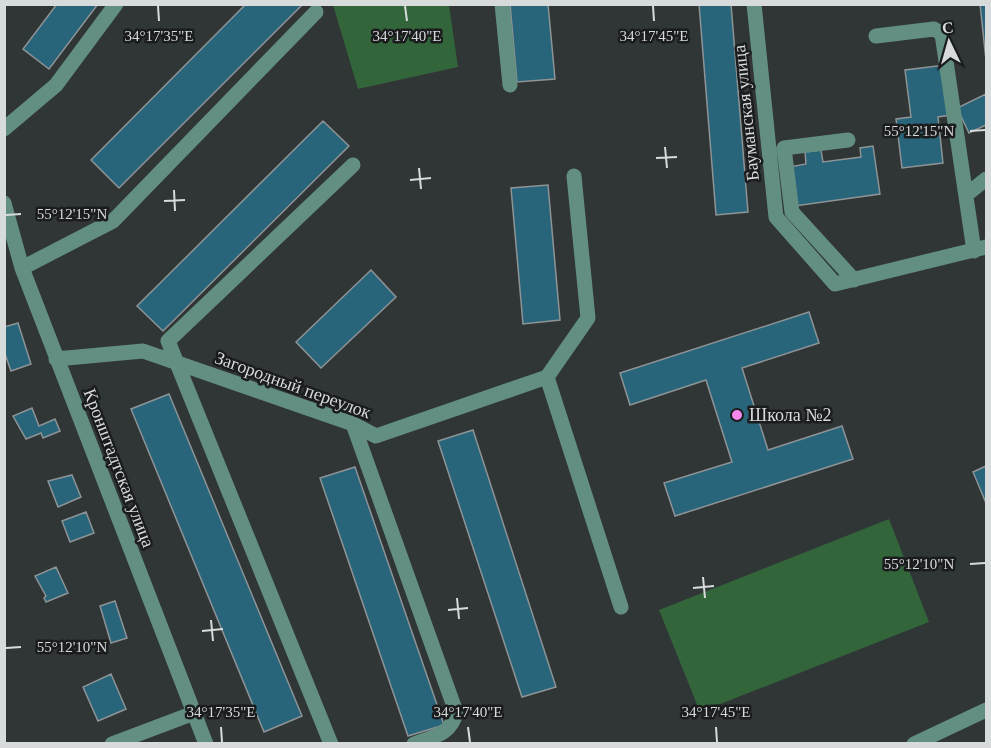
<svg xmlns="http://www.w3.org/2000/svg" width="991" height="748" viewBox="0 0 991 748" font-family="Georgia,serif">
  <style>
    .green { fill: #33653b }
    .building { fill: #28647a; stroke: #8e9496; stroke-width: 1.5 }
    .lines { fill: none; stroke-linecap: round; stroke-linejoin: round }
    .minor { stroke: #628f81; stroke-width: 15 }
    .ticks { fill: none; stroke: #d8dbdc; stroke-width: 2 }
    .poi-dot { fill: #f788eb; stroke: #1a1c1d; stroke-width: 2 }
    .labels { text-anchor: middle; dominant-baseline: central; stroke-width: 5; stroke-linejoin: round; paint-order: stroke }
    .street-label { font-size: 18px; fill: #d8dbdc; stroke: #1a1c1d }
    .poi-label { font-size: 18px; fill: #d8dbdc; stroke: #1a1c1d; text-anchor: start }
    .ticks-label { font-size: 15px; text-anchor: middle; fill: #d8dbdc; stroke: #1a1c1d; stroke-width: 5; stroke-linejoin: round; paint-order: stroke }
  </style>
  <rect width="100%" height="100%" fill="#303536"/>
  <!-- green -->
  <path class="green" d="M 333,5 L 449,5 L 458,67 L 358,89 Z
    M 889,519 L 929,622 L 700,712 L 659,610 Z"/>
  <!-- building -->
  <path class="building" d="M 57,4 L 98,4 L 49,69 L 23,49 Z
    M 246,4 L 303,4 L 119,188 L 91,160 Z
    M 510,4 L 548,4 L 555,79 L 517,82 Z
    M 699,4 L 731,4 L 748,212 L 716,215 Z
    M 980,4 L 986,4 L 986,60 Z
    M 945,65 L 951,115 L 938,117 L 943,163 L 902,168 L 896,119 L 911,117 L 905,70 Z
    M 986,94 L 986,125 L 969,133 L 957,108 Z
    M 323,121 L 349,146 L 163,331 L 137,306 Z
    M 873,146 L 880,194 L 795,206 L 789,167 L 806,164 L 805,152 L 821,150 L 823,162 L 861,157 L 860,148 Z
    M 548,185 L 560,320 L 523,324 L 511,188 Z
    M 371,270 L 396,297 L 321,368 L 296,342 Z
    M 809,312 L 819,343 L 742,368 L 768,450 L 842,426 L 853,459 L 675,516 L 664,483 L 732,462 L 706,380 L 630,405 L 620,373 Z
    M 18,323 L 31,364 L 11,371 L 4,351 L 4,327 Z
    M 169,394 L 302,716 L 264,732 L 131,409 Z
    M 32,408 L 39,426 L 55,419 L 60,431 L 43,438 L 41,433 L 26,439 L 13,416 Z
    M 473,430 L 556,687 L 522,697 L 438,441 Z
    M 986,466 L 986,503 L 973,472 Z
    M 355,467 L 444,725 L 408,736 L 320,478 Z
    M 72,475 L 81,497 L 58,507 L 48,481 Z
    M 86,512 L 94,533 L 70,542 L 62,521 Z
    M 56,567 L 68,593 L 46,602 L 44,598 L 46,596 L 35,576 Z
    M 115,601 L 127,638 L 111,643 L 100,606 Z
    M 111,674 L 126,709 L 98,721 L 83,687 Z"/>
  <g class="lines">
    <!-- minor -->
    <path class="minor" d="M 502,4 L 510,85
      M 754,4 L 776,217 L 835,284 L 986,247
      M 876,36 L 934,29 L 942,34 L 974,251
      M 4,129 L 56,85 L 116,4
      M 848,140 L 784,148 L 792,212 L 854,280
      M 966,195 L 986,179
      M 4,203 L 22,268 L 206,744
      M 22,268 L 113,221 L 316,12
      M 56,359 L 143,351 L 353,424 L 376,436 L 547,377
      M 547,377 L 621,607
      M 547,377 L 588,318 L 574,176
      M 353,424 L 456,712 C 452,734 433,737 414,744
      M 112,744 L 194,713
      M 331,744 L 168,341 L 353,165
      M 914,744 L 986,710"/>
  </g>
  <!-- ticks -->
  <path class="ticks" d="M 158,6 L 159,21M 405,6 L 407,21M 653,6 L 654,21M 970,131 L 985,130M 665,147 L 667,168M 656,158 L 677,157M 419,168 L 421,189M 410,180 L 431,178M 174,190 L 175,211M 164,201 L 185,200M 6,215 L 21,214M 970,564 L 985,563M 703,577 L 705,598M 693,588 L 714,586M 457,598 L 459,619M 448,610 L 468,608M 211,620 L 213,641M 202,631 L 223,629M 6,648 L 21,647M 221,727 L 222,742M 468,727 L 470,742M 716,727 L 717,742"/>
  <!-- markers -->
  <circle class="poi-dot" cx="737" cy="415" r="6"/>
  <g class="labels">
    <!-- street labels -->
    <g class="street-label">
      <text transform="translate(746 113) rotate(-96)">Бауманская улица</text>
      <text transform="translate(293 385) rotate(20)">Загородный переулок</text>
      <text transform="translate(119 468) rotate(69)">Кронштадтская улица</text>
    </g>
    <!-- poi labels -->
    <g class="poi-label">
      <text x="749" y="415">Школа №2</text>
    </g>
  </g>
  <g class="ticks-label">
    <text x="159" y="41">34°17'35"E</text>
    <text x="407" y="41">34°17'40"E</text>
    <text x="654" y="41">34°17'45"E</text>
    <text x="919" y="136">55°12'15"N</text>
    <text x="72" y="219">55°12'15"N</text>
    <text x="919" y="569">55°12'10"N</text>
    <text x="72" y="652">55°12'10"N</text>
    <text x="221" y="717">34°17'35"E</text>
    <text x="468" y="717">34°17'40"E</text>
    <text x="716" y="717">34°17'45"E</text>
  </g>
  <!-- border -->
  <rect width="991" height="748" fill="none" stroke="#d8dbdc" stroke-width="12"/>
  <!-- north arrow -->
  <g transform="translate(949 42) rotate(355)" stroke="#1a1c1d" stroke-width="4.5" paint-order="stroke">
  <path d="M0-4.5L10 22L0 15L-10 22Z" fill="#d8dbdc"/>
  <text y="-9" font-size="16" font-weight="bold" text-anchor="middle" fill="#d8dbdc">С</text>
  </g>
</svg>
